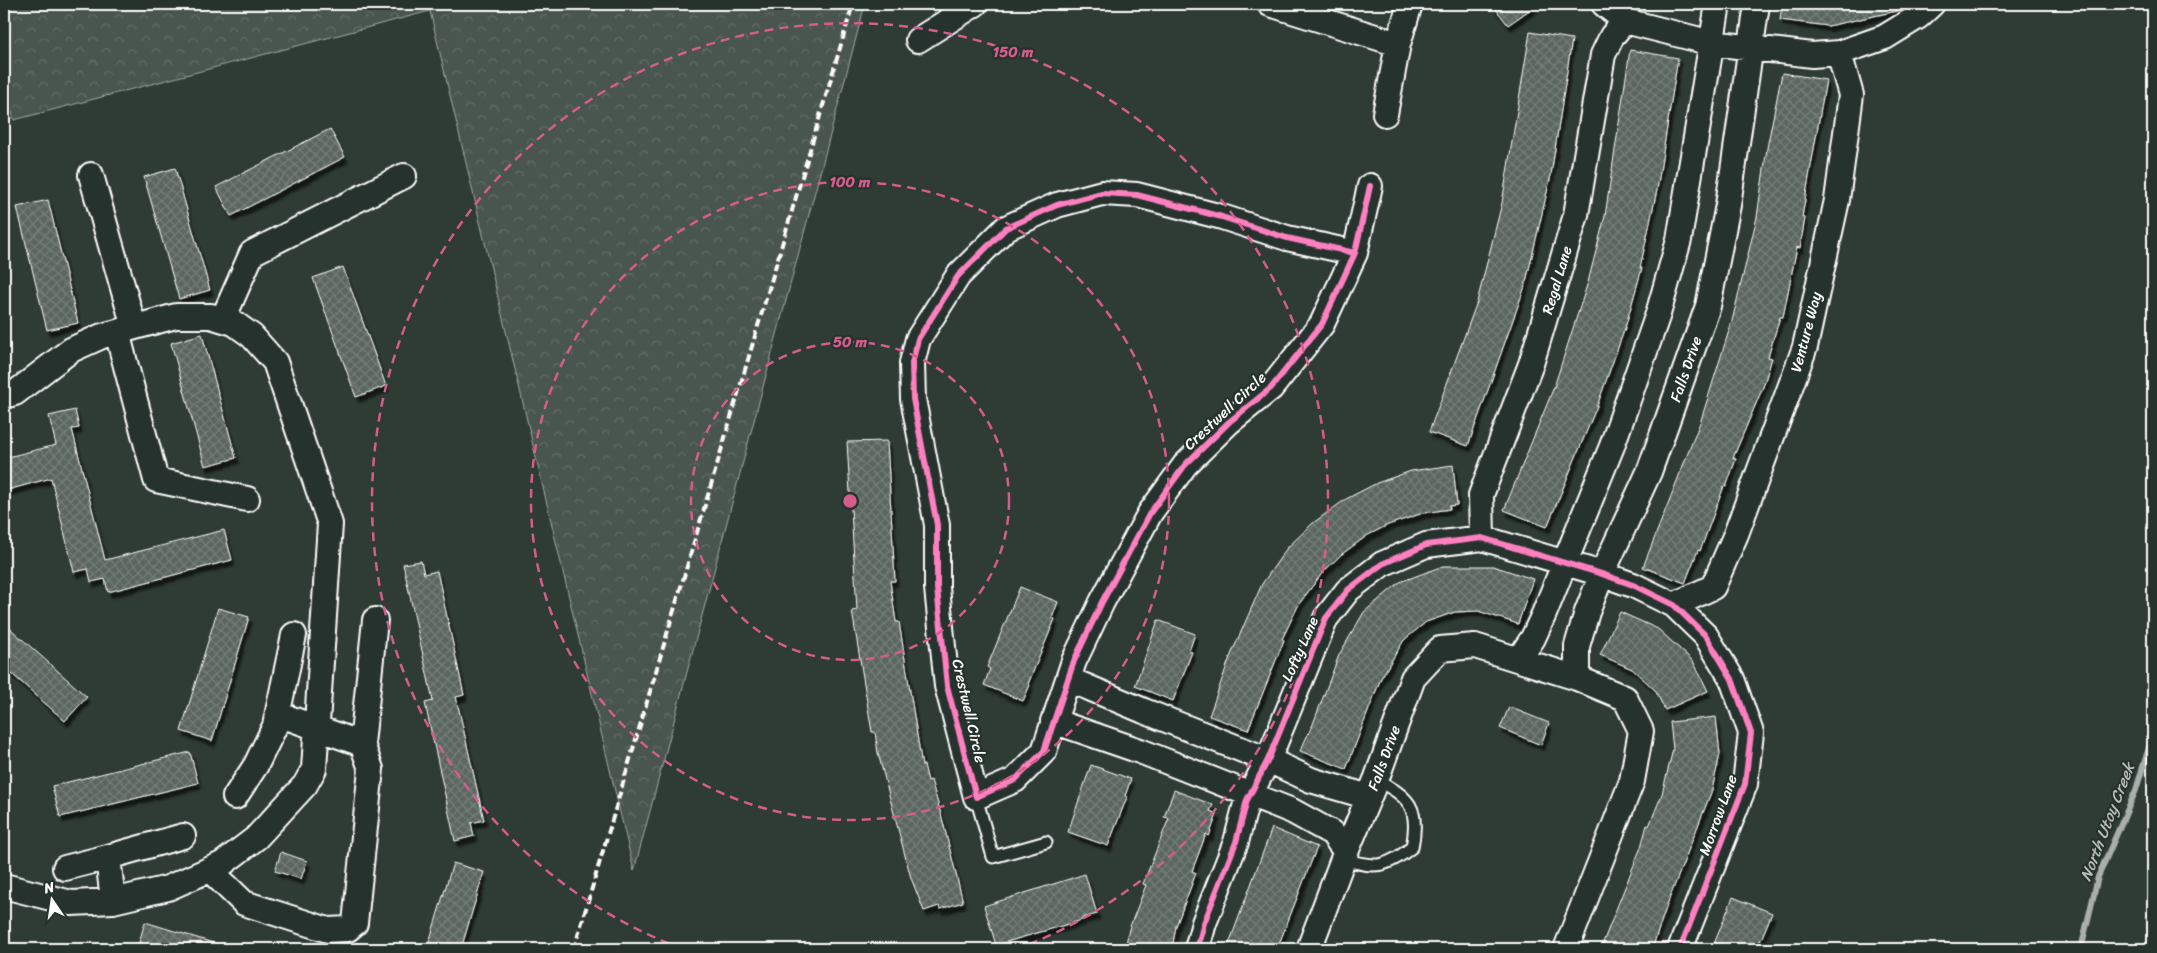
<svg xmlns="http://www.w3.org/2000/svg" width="2157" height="953" viewBox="0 0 2157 953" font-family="Sriracha,sans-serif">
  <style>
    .forest { fill: url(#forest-crowns); stroke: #a4aaa7 }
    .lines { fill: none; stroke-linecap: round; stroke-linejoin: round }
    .stream { stroke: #a9afac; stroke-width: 6 }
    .building { fill: url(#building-cross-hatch); stroke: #fff; filter: url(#shadow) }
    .service-casing { stroke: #fff; stroke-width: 15 }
    .minor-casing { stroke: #fff; stroke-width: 28 }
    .service { stroke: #26332d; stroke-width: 11 }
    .minor { stroke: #26332d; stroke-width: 24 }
    .rail { stroke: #fff; stroke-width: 4; stroke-dasharray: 8 4; stroke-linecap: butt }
    .cycleway-casing { stroke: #26332d; stroke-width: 9 }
    .cycleway { stroke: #ff80c0; stroke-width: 6 }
    .ring { fill: none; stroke: #d45d8c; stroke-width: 2.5; stroke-dasharray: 9 6 }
    .labels { text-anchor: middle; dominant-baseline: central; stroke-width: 4.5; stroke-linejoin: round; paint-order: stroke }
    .street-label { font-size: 15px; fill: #fff; stroke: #26332d }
    .water-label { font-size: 16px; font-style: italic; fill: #b8bcba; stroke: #26332d }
    .centre { fill: #d45d8c; stroke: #26332d; stroke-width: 2.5 }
    .ring-label { font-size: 15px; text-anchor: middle; font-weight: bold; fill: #d45d8c; stroke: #26332d; stroke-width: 4.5; stroke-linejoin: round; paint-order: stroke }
  </style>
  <defs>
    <pattern id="forest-crowns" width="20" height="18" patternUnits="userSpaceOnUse" patternTransform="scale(1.25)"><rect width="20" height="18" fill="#4a544f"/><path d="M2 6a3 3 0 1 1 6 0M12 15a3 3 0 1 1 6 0" fill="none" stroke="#656e69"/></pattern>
    <pattern id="building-cross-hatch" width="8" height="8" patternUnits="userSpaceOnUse" patternTransform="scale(1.25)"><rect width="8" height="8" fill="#5b6661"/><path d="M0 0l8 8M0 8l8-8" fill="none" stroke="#747d79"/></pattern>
    <filter id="shadow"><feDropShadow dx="3" dy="5.5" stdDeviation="1" flood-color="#0009"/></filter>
  </defs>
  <rect width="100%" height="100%" fill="#2f3b35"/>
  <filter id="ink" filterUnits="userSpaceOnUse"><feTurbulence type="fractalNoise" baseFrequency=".02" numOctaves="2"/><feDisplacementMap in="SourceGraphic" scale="10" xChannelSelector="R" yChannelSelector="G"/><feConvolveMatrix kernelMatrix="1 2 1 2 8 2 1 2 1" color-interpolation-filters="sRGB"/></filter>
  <g filter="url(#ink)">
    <!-- forest -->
    <path class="forest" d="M 4,4 L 865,4 L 634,871 L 430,11 L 14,120 L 4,79 Z"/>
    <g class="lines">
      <!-- stream -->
      <path class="stream" d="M 2081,949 L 2098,877 L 2136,790 L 2153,734"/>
    </g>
    <!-- building -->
    <path class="building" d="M 1492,4 L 1538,4 L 1508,25 Z
      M 1782,4 L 1896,4 L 1897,11 L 1828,26 L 1780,20 Z
      M 1530,32 L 1572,39 L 1551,175 L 1525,286 L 1468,446 L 1429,432 L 1477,302 L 1502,203 Z
      M 1630,50 L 1678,58 L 1657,190 L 1640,268 L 1642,268 L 1625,328 L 1597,406 L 1547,527 L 1504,510 L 1554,387 L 1588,282 L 1605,216 Z
      M 1782,73 L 1826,80 L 1802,217 L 1805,218 L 1800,248 L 1797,247 L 1783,317 L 1780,317 L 1768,357 L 1772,358 L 1763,387 L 1733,458 L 1736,459 L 1726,487 L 1724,486 L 1700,551 L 1698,550 L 1685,583 L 1643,567 L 1701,420 L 1732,321 L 1757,217 L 1767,148 Z
      M 330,129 L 345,157 L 231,216 L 216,187 Z
      M 175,168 L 210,290 L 179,299 L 144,177 Z
      M 48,200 L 78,323 L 47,330 L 17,207 Z
      M 343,267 L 386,386 L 356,397 L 313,278 Z
      M 202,334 L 236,458 L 205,466 L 171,343 Z
      M 75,410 L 79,428 L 72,429 L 105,560 L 224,530 L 232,560 L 108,592 L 105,579 L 91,582 L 88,569 L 74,572 L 51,478 L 4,491 L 4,458 L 56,445 L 49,416 Z
      M 887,441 L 895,581 L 890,581 L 896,622 L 899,622 L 922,766 L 924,765 L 928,781 L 931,780 L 941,814 L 963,902 L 940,909 L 939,906 L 924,911 L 911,878 L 878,753 L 875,732 L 872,732 L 852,611 L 857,610 L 847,442 Z
      M 1453,465 L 1457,505 L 1449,506 L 1450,509 L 1423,513 L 1388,525 L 1368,535 L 1342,554 L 1323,572 L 1299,604 L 1282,639 L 1284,640 L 1248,730 L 1209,716 L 1230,657 L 1262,584 L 1287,548 L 1313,523 L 1346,499 L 1377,483 L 1411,471 Z
      M 421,561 L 424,574 L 437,571 L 464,695 L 456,697 L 484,820 L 471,823 L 474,836 L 455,841 L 425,703 L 433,701 L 403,564 Z
      M 1443,566 L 1493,566 L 1533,579 L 1518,624 L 1478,611 L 1455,612 L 1426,622 L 1404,640 L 1381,678 L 1346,769 L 1300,751 L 1313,724 L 1339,655 L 1364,612 L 1400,582 Z
      M 1020,587 L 1058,602 L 1052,618 L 1055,619 L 1028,684 L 1030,685 L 1023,701 L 984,685 L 990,669 L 987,667 Z
      M 218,608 L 249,617 L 212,741 L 181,731 Z
      M 1620,612 L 1658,629 L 1693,661 L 1708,691 L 1665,710 L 1655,690 L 1632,669 L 1600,655 Z
      M 1158,620 L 1195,634 L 1189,651 L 1192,652 L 1173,701 L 1135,686 Z
      M 4,623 L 87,697 L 65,721 L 4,667 Z
      M 1509,707 L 1549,723 L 1541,745 L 1500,728 Z
      M 1716,717 L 1720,754 L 1712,790 L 1668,902 L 1652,949 L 1614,949 L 1602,945 L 1641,847 L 1647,825 L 1649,826 L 1662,794 L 1673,749 L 1670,722 Z
      M 190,752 L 198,783 L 60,817 L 52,786 Z
      M 1091,765 L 1131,779 L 1125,796 L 1127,797 L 1108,846 L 1068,832 Z
      M 1174,790 L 1213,805 L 1210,811 L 1217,814 L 1209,836 L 1206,834 L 1192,871 L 1196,873 L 1176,926 L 1172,949 L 1125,949 L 1129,929 L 1146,885 L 1143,884 L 1169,818 L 1164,817 Z
      M 1272,828 L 1317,847 L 1277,949 L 1227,949 Z
      M 281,852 L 307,861 L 301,879 L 275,871 Z
      M 453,863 L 484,872 L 461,949 L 427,949 Z
      M 1085,874 L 1097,914 L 1082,918 L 1082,920 L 996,945 L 984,906 Z
      M 1733,897 L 1772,913 L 1757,949 L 1712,949 Z
      M 145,922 L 220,945 L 220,949 L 137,949 Z"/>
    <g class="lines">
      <defs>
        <path id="service" d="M 976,797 L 993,857 L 1046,842
          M 1343,859 C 1375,868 1385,869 1412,847 C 1420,809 1410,796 1376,780"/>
        <path id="minor" d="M 1270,4 L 1398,44
          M 1604,4 L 1625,21 L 1712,43 L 1812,55 L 1839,53 L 1885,37 L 1919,16 L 1932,4
          M 918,40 L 975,4
          M 1385,114 L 1398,44 L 1410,4
          M 91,175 L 134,327
          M 1355,253 L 1287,238 L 1222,217 L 1137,195 L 1102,193 L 1057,205 L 1006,228 L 958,276 L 918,339 L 912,363 L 913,399 L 937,525 L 937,588 L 947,686 L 976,797 L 1015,780 L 1044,751 L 1074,661 L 1102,602 L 1150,513 L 1185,465 L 1229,422 L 1271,388 L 1322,324 L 1355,253 L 1370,186
          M 223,319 L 252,253 L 404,176
          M 117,332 L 156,480 L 247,499
          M 4,396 L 15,393 L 71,350 L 102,336 L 176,316 L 211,316 L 234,323 L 252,336 L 275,362 L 330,524 L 314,769 L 305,785 L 256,838 L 222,864 L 168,888 L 113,901 L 71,903 L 4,886
          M 1482,538 L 1481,495 L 1531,364 L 1576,215 L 1603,55 L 1612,36 L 1625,21
          M 1674,605 L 1713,587 L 1736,534 L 1805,347 L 1837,200 L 1851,95 L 1839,53
          M 1519,659 L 1533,638 L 1544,614 L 1612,446 L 1658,314 L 1679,240 L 1718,4
          M 1577,678 L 1577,646 L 1587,612 L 1602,574 L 1649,472 L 1708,306 L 1728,205 L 1757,4
          M 1068,679 L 1144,711 L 1268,760 L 1311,780 L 1369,797
          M 278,714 L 362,744
          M 1053,721 L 1140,751 L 1292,811 L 1332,833 L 1346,852
          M 235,797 L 256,765 L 275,726 L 294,635
          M 65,868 L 108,857
          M 210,870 L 244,903 L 328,930 L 348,929 L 355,923 L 371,769 L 362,744 L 375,620
          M 113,901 L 108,857 L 183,836
          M 1197,949 L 1204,923 L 1236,842 L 1247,800 L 1268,760 L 1326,618 L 1348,590 L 1382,564 L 1426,545 L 1482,538 L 1602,574 L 1633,585 L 1674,605 L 1706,636 L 1732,679 L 1751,733 L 1745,784 L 1680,949
          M 1309,949 L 1343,859 L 1376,780 L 1413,678 L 1440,649 L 1475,646 L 1577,678 L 1625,698 L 1641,731 L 1632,781 L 1566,949"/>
      </defs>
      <!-- service casing -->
      <use href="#service" class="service-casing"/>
      <!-- minor casing -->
      <use href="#minor" class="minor-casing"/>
      <!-- service -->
      <use href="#service" class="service"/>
      <!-- minor -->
      <use href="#minor" class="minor"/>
      <!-- rail -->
      <path class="rail" d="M 574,949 L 853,4"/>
      <defs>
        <path id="cycleway" d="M 1355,253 L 1287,238 L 1222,217 L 1137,195 L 1102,193 L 1057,205 L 1006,228 L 958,276 L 918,339 L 912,363 L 913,399 L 937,525 L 937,588 L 947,686 L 976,797 L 1015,780 L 1044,751 L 1074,661 L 1102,602 L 1150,513 L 1185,465 L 1229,422 L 1271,388 L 1322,324 L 1355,253 L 1370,186
          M 1197,949 L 1204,923 L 1236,842 L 1247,800 L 1268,760 L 1326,618 L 1348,590 L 1382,564 L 1426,545 L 1482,538 L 1602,574 L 1633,585 L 1674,605 L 1706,636 L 1732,679 L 1751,733 L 1745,784 L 1680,949"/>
      </defs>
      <!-- cycleway casing -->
      <use href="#cycleway" class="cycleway-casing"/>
      <!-- cycleway -->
      <use href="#cycleway" class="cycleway"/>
    </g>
  </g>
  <!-- distance rings -->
  <g class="ring">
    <circle cx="850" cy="501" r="159"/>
    <circle cx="850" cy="501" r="319"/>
    <path d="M683 949A478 478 0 1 1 1017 949"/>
  </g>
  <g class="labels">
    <!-- street labels -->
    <g class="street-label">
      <text transform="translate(1557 280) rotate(-73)">Regal Lane</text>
      <text transform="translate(1806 332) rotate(-75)">Venture Way</text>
      <text transform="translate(1686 369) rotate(-71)">Falls Drive</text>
      <text transform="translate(1225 411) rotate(-43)">Crestwell Circle</text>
      <text transform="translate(1300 649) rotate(-66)">Lofty Lane</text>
      <text transform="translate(969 711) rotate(77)">Crestwell Circle</text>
      <text transform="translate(1384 758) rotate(-70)">Falls Drive</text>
      <text transform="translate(1718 815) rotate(-70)">Morrow Lane</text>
    </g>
    <!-- water labels -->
    <g class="water-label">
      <text transform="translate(2107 822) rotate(-69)">North Utoy Creek</text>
    </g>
  </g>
  <circle cx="850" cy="501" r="8" class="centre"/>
  <g class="ring-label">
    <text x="1013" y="57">150 m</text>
    <text x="850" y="187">100 m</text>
    <text x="850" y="347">50 m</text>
  </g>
  <!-- margin -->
  <rect width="2157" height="953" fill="none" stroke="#26332d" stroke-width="20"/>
  <rect x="10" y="10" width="2137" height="933" fill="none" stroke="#fff" stroke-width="2" filter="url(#ink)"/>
  <!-- north arrow -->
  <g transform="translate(52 900) rotate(347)" stroke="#26332d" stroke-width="4" paint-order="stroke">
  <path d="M0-4L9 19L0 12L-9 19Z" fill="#ffffff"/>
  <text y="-8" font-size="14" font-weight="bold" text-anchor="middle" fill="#ffffff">N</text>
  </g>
</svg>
